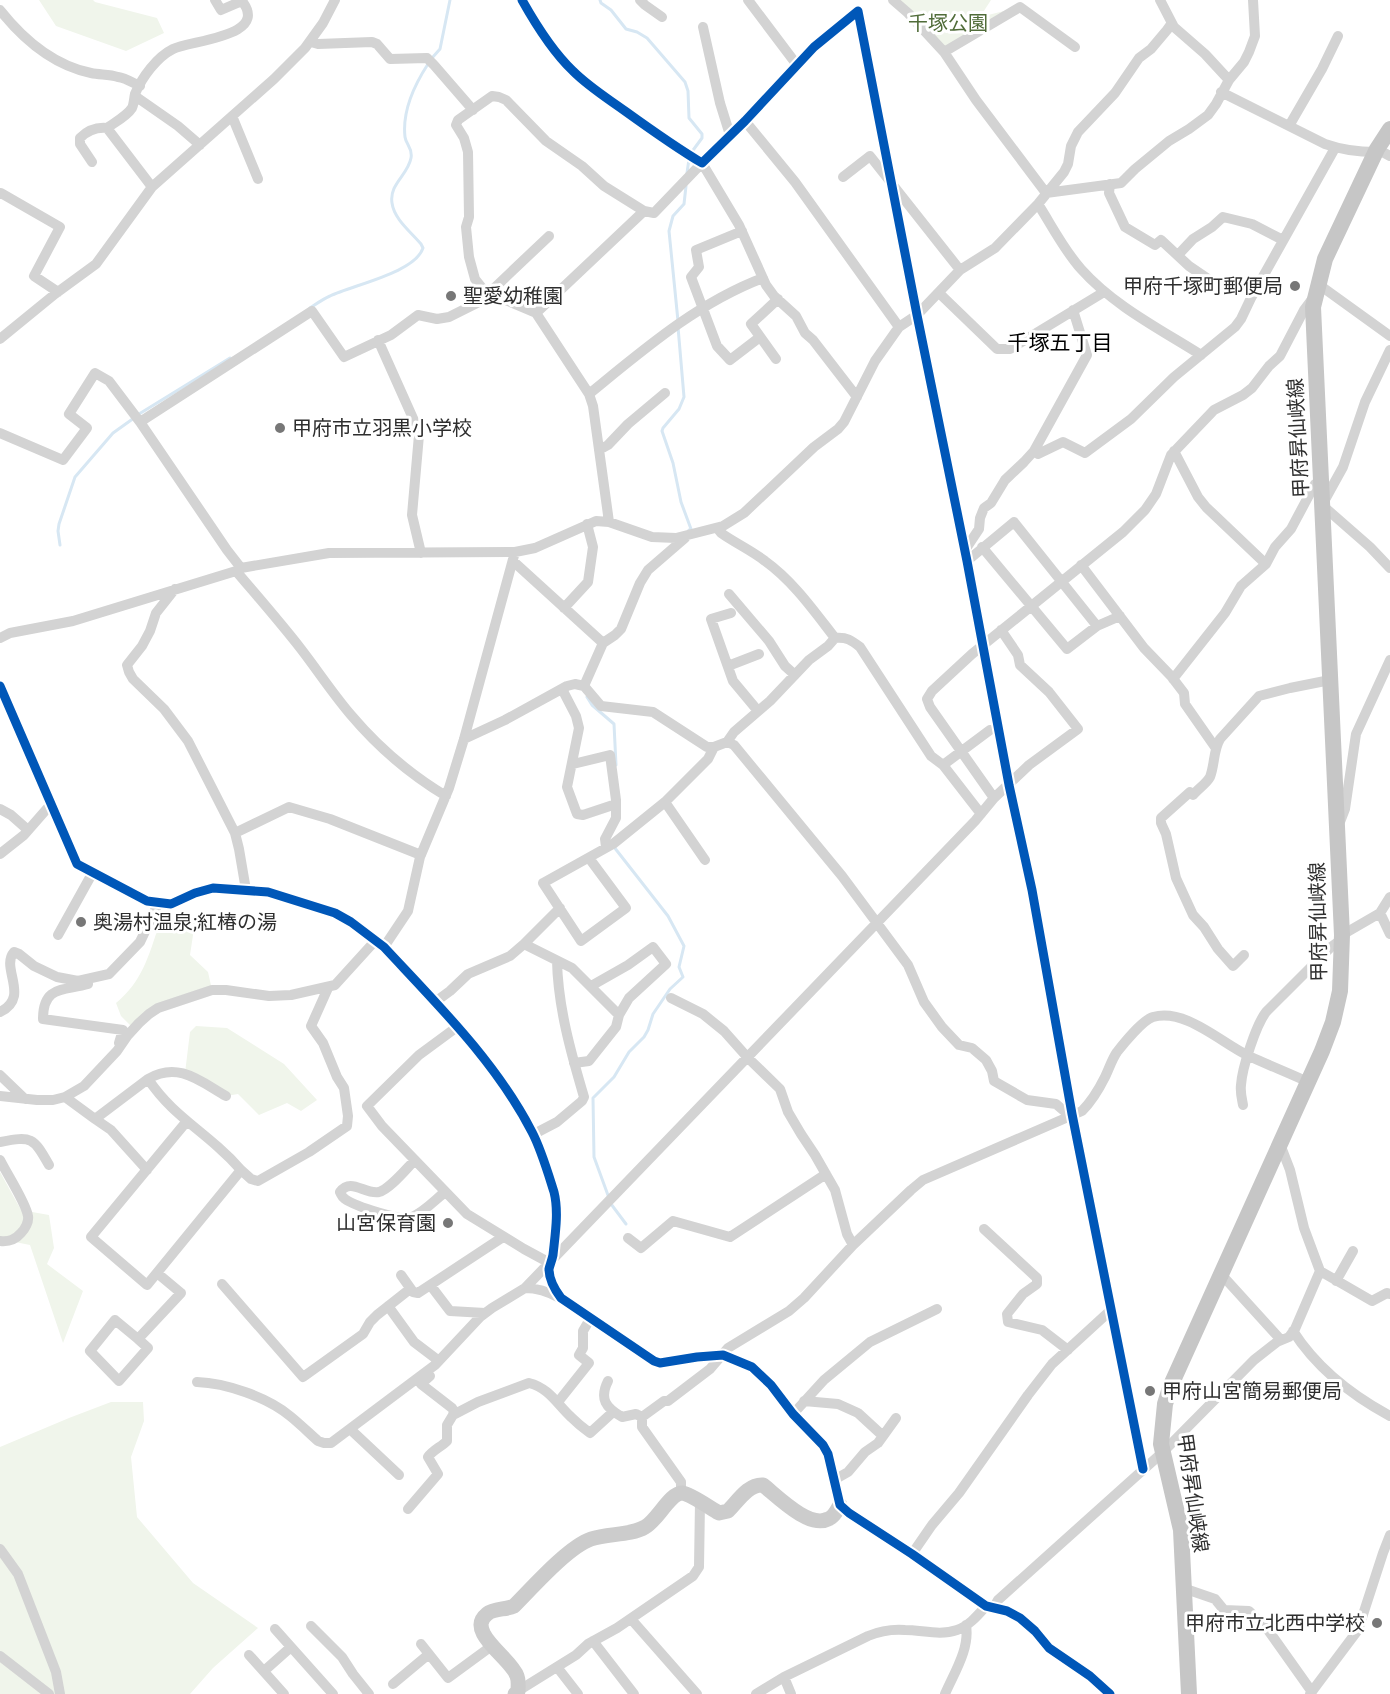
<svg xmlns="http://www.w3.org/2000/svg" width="1390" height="1694" viewBox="0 0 1390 1694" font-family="'Roboto Condensed','Noto Sans JP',sans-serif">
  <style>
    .green { fill: #f0f5eb }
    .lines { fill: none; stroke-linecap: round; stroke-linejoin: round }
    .stream { stroke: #d7e7f3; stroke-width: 3 }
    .street { stroke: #d3d3d3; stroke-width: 10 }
    .secondary { stroke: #ccc; stroke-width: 15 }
    .primary { stroke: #c6c6c6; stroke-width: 16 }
    .cycleway-casing { stroke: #fff; stroke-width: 13 }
    .cycleway { stroke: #0057b8; stroke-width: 9 }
    .poi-dot { fill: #777; stroke: #fff; stroke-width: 2 }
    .labels { text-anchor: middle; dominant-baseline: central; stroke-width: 6; stroke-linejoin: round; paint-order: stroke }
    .park-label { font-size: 20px; fill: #506c39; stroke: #fff }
    .poi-label { font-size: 20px; fill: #2e2e2e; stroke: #fff; text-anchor: start }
    .street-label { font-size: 20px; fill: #2e2e2e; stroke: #fff }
    .neighbourhood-label { font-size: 21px; fill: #000; stroke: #fff }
  </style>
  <rect width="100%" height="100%" fill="#fff"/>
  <!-- green -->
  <path class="green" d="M 39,0 L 93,0 L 95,2 L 157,18 L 164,33 L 126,51 L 56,26 Z
    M 893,0 L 991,0 L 980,17 L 1020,7 L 944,52 Z
    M 185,916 L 195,922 L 190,955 L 208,972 L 212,990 L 158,1008 L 134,1029 L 121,1016 L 116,1003 C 142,982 149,955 159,925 Z
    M 196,1026 L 227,1028 L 284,1064 L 317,1100 L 301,1111 L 287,1103 L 259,1115 L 238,1094 L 226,1096 L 185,1073 L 190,1032 Z
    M 0,1172 L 21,1210 L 49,1215 L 54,1248 L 47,1264 L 83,1291 L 63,1343 L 30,1245 L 0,1239 Z
    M 111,1402 L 143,1402 L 144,1421 L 131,1457 L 137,1517 L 193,1583 L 258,1628 L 213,1668 L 190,1694 L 0,1694 L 0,1447 L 69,1418 Z"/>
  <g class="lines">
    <!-- stream -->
    <path class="stream" d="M 600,0 L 601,3 L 611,10 L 626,29 L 637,32 L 647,38 L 685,82 L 688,91 L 689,118 L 702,134 L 702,138 L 691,153
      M 432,58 L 440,49 L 450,0
      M 687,173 L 689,159
      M 310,308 C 316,304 323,299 330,296 C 352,285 415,273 423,248 L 421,244 C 411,232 394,219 392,203 C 389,184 408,175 411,158 C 413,148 406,145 405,137 C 402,111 415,84 428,64
      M 678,321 L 669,231 L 673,216 L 684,204 L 686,186
      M 678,327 L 684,397 L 679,409 L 663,428 L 662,431 L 673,463 L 681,502 L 691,529 L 689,530
      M 139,414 L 230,358
      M 60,545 L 58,531 L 59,524 L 75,477 L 113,433 L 134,418
      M 587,697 L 592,705 L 614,724 L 616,765
      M 609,1198 L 594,1157 L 593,1098 L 614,1077 L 629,1052 L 644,1037 L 648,1030 L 653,1014 L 670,989 L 683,977 L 679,967 L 684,946 L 668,916 L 614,847
      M 611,1204 L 626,1224"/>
    <!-- street -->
    <path class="street" d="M 522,0 C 536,25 552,51 573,71 C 589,87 607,98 625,111 C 650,129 675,147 702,163 L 745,121 L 814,47 L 858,11 L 917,315 L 967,561 L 1009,785 L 1032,890 L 1072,1114 L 1143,1469
      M 640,0 L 645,5 L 662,17
      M 748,0 L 797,65
      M 893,0 L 908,13 L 944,52 L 976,100 L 1046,193
      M 1160,0 L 1174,27 L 1205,54 L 1229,80
      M 0,10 C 23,39 53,65 91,73 C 100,75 109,74 118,77 C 126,78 133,83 140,86
      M 703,27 L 720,103 L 730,135
      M 311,42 L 318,44 L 372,42 L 377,44 L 390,59 L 427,58 L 434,65 L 473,110
      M 944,52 L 1020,7 L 1075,47
      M 1221,92 L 1325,144 C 1342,150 1357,152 1376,152
      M 135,96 L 178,126 L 200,145
      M 232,116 L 258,179
      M 745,121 L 795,182 L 899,327
      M 1289,126 L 1322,69 L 1338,36
      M 1377,149 L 1390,156
      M 92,162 L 80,144 L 80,138 C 87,131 97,127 107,128
      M 843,177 L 870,156 L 960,270
      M 1110,184 L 1109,193 L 1125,227 L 1155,245 L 1161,240 L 1189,266 L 1211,281
      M 152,187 L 107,128 C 114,123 127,116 132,108 C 134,104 134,98 135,94 C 142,77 157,57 173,49 C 191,40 270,37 242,1 L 221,10 L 215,0
      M 1046,193 L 1121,183 L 1135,169 L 1169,141 L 1189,129 L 1208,115 L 1216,104 L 1229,80 L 1244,62 L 1249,52 L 1255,36 L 1253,0
      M 0,194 L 1,193 L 60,227 L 34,276 L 58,292
      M 1038,204 C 1052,226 1064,250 1081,269 C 1114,306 1160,329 1201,355
      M 742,231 L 696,250 L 699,267 L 691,277 L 717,346 L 730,360 L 760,337
      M 1178,255 L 1193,239 L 1212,227 L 1223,217 L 1252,224 L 1283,240
      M 1318,284 L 1390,336
      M 489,293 L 549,236
      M 939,293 L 997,349 L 1010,349 L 1104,292
      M 536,313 L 644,211 L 654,213 L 702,163 L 739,225 L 766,285 L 774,296 L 796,316 L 805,333 L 813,340 L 857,397
      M 0,339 L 55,294 L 96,264 L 152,187 L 274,79 L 305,48 L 323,23 L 335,0
      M 378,340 L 416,425 L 419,435 L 412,515 L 421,553
      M 1390,350 L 1365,402 L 1343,467 L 1322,505 L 1370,547 L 1390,568
      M 776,359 L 751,324 L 778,299
      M 589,394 C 643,350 697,303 763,278
      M 0,433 L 63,460 L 87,428 L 69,414 L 95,373 L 109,381 L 140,422
      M 599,450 L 608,445 L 628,424 L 665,393
      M 1034,451 L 1038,454 L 1063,442 L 1085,453 L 1131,419 L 1174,377 L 1235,327 L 1241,319 L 1251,298 L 1335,148
      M 1174,451 L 1198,497 L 1206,507 L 1266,564
      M 609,522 L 593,406 L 589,394 L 536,313 L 489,293 L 483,289 L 475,279 L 469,257 L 466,227 L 469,217 L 468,152 L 464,138 L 456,125 L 458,120 L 492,96 L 499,97 L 506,100 L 546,141 L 582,166 L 604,186 L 644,211
      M 717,528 L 721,533 C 735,543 751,550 765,561 C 793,581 814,611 835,638 C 847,637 851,640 860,647 L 931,756 L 943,765 L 981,814
      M 982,547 L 1067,649 L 1097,626 L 1120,616
      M 965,550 L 979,529 L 980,518 L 984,508 L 991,503 L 1005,480 L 1024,462 L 1034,451 L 1087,355 L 1073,310
      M 967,561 L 1014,522 L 1097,626
      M 514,562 L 603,643 L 615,635 L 621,629 L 640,583 L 648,570 L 685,538
      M 1081,565 L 1144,648 L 1171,676 L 1184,693 L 1185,704 L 1215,747
      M 241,568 L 227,550 L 140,422 L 312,311 L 344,357 L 391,335 L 418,315 L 437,319 L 449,317 L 493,295
      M 236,571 C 258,597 280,622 301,649 C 318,671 333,694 351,715 C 378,747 411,775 446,796
      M 175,589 L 156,613 L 150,631 L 142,646 L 127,665 L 129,672 L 133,679 L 164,709 L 188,741 L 235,833 L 239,849 L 246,890
      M 729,594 L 769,641 L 785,666 L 795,675
      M 564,608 L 588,582 L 593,547 L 587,524
      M 731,613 L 711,619 L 733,681 L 758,711
      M 0,638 L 10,633 L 73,621 L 236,571 L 241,568 L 329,553 L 515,552 L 535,548 L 596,521 L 609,522 L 652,537 L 676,538 L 723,526 L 744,513 L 814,447 L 838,429 L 844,422 L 875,361 L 899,327 L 917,315 L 960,270 L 995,248 L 1038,204 L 1064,172 L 1068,164 L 1071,146 L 1078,132 L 1115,93 L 1139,58 L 1151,49 L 1167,30 L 1172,23
      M 728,666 L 759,654
      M 1173,679 L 1225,613 L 1241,586 L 1266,564 L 1275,547 L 1291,529 L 1315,484 L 1321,482
      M 0,686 L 77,864 L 147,901 L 171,904 L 195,893 L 213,888 L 268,892 L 335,913 L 351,922 L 384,947 C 437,1004 496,1062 532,1132 C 541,1149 548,1173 554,1192 C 559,1212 555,1235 553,1255 C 552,1260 550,1265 549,1269 C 549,1279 555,1290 561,1298 L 654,1361 L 660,1363 L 697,1357 L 723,1355 L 752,1367 L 771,1385 L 793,1414 L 823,1445 L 828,1454 L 840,1505 L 849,1513 L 912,1554 L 986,1606 L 1007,1611 L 1020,1618 L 1035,1631 L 1049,1648 L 1090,1676 L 1110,1694
      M 584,686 L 601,706 L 653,712 L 707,747 L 714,747 L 727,742 L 734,745 L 842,876 L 908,965 L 924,1002 L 942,1027 L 959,1045 L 972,1048 L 986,1060 L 992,1071 L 994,1081 L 1027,1100 L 1056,1104 L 1070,1116
      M 562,689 L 576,716 L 579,728 L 567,787 L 577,814 L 583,815 L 616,804
      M 464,739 L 505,720 L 567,686 L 575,684 L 584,686 L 603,643
      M 727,742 L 734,732 L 770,701 L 809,660 L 828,646 L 835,638
      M 573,764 L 610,755 L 616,800 L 616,818 L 605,839 L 606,847
      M 943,765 L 990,730
      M 994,798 L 930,707 L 927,699 L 932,691 L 972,654 L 1123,532 L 1145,510 L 1156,494 L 1171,455 L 1214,410 L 1243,395 L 1252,388 L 1269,366 L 1280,356 L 1304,310 L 1313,298
      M 665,802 L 705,860
      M 0,809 L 11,815 L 28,830
      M 1340,822 L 1345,809 L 1356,734 L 1390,660
      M 235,833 L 289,807 L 330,819 L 421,855
      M 0,854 L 24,835 L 52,803
      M 589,858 L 626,908 L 581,941 L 543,883 L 613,844 L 665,802 L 708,759 L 714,747
      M 1380,913 L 1390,934
      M 58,935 L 93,872
      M 1342,935 L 1380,913 L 1390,897
      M 524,944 L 572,968 L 619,1015
      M 384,947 L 408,911 L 420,857 L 449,788 L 464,739 L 515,552
      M 1244,955 L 1233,966 L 1218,949 L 1204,927 L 1193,915 L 1176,878 L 1166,834 L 1161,823 L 1161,818 L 1190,792 L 1193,795 C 1198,789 1207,783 1210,777 C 1215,764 1213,751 1220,739 L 1259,696 L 1290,688 L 1330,680
      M 88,984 C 64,991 43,985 43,1019 L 123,1030 L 119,1043
      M 671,998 L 703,1014 L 724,1031 L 748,1058 L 780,1089 L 788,1112 L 801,1134 L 815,1155 L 835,1190 L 847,1234 L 853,1245
      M 435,1002 L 450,991 L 468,974 L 510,956 L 524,944 L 560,908
      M 0,1012 C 31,997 0,968 14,952 L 19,954 L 34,966 L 57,977 L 78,981 L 109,974 L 140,942 L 158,904
      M 457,1027 L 419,1055 L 367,1106 L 382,1126 L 467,1214 L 524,1249 L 548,1262
      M 574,1063 L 589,1061 L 616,1027 L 619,1015 L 629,998 L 666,964 L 653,947 L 628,965 L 591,986
      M 0,1075 L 25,1099
      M 148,1079 C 178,1061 200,1081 226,1096
      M 0,1096 L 37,1100 L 53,1100 L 65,1097 L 84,1086 L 117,1051 L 128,1035 L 139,1023 L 149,1014 L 158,1008 L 212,990 L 226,990 L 269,996 L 291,995 L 335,985 L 375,941
      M 65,1097 L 95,1119 L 148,1079 C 169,1110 191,1123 218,1147 C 226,1154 234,1162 241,1170 L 147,1285 L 91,1237 L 187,1121
      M 1243,1105 C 1242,1099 1240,1092 1241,1085 C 1242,1068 1256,1025 1266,1012 L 1331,947 L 1342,939
      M 95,1119 L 111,1130 L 147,1170
      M 534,1134 L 557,1122 L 582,1101 L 584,1097 C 571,1053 558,1007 557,961
      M 0,1142 C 32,1136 33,1137 49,1165
      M 1280,1144 L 1290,1170 L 1304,1228 L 1320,1271 L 1372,1301 L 1387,1293 L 1390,1294
      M 0,1160 C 7,1174 26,1203 28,1216 C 29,1222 25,1229 21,1233 C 15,1240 9,1242 0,1241
      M 415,1160 C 406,1169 390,1189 379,1192 C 365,1195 351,1177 340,1192 C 342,1196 341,1196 345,1199 C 355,1206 402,1222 412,1217 C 424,1212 435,1200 445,1192
      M 241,1170 L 251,1179 L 258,1181 L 309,1152 L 347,1126 L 348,1116 L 344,1088 L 337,1077 L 323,1043 L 311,1026 L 328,988
      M 984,1229 L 1037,1278 L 1037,1284 L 1023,1294 L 1007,1314 L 1008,1322 L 1042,1330 L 1068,1350
      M 628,1238 L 641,1248 L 673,1221 L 730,1237 L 826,1174
      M 1221,1274 L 1281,1340
      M 401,1275 L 413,1292 L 418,1293 L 503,1237
      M 1336,1281 L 1353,1251
      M 222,1284 L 303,1377 L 363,1334 L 370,1322 L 377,1315 L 410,1289
      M 431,1286 L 450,1311 L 485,1313
      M 525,1288 C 539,1288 549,1292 560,1298
      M 388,1306 L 414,1342 L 439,1361
      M 1293,1331 C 1316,1367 1353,1396 1390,1416
      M 138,1339 L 148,1348 L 119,1381 L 90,1351 L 115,1320 L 138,1339 L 181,1293 L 157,1273
      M 608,1381 C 599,1399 606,1408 622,1417 L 636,1414 L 642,1417
      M 197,1382 C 226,1383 267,1397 290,1416 C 300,1424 309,1433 318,1441 L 324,1443 L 331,1443 L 435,1365 L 480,1317 L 492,1308 L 525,1288 L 975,821 L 994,798 L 1029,765 L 1078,729 L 1049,692 L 1020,665 L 1018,655 L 1001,630
      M 804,1401 L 838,1404 L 858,1413 L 883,1436
      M 558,1402 L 589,1363 L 579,1355 L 583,1348 L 583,1331 L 590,1319
      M 793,1414 L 824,1380 L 870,1342 L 937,1309
      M 453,1415 L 478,1402 L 529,1383 C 549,1388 557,1404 571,1417 C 577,1423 583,1428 590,1433 L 613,1412
      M 350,1429 L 399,1475
      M 834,1480 L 848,1472 L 865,1452 L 878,1443 L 896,1418
      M 681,1493 L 681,1482 L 642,1427 L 642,1417 L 664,1401 L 668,1401 L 710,1369 L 728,1348 L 789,1311 L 804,1298 L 853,1245 L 911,1190 L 923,1180 L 1082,1111 C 1091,1102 1099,1089 1105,1077 C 1109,1069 1112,1059 1117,1052 C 1124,1043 1143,1020 1153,1017 C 1186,1008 1221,1043 1249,1056 C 1268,1065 1289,1073 1308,1082
      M 408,1509 L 438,1474 L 428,1457 C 433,1450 441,1447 447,1441 L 447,1425 L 453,1415 L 454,1411 L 452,1408 L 421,1384 L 430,1376
      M 0,1549 L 18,1574 L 56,1672 L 60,1694
      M 912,1554 L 932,1525 L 959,1493 L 1028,1395 L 1052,1364 L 1111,1310
      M 1183,1588 L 1215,1599 L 1224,1610 L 1249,1611 L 1268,1630 L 1312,1692
      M 994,1607 L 998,1600 L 1163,1452 L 1254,1360 L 1277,1342 L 1289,1337 L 1295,1329 L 1320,1271
      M 631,1619 L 697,1694
      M 311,1626 L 342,1657 L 353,1674 L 369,1694
      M 275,1629 L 333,1694
      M 593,1641 L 634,1694
      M 421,1644 L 448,1678 L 493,1645
      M 249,1655 L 284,1694
      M 0,1656 L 49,1694
      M 557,1667 L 578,1694
      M 264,1671 L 291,1647
      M 784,1677 L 791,1694
      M 393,1684 L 429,1654
      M 519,1693 L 518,1691 L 576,1655 L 588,1644 L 617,1628 L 693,1576 L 699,1567 L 700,1502
      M 756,1694 L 784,1677 L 868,1636 C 880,1631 892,1629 905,1630 C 922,1630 940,1636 957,1630 C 969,1626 978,1615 986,1606
      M 945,1694 C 954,1673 970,1649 966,1625
      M 1310,1694 L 1358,1630 L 1383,1553 L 1390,1535"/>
    <!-- secondary -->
    <path class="secondary" d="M 515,1694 L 518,1691 C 518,1686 519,1681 517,1676 C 511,1658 465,1632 487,1614 C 494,1608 506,1610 514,1606 C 533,1587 568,1547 591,1539 C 608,1533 630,1536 645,1527 C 657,1521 670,1493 682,1493 C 691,1494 710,1508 719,1513 L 728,1511 C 738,1501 748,1484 763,1485 C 777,1496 809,1529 828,1519 C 834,1517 837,1510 840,1505"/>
    <!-- primary -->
    <path class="primary" d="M 1189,1694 L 1181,1530 L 1161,1444 L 1165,1404 L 1171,1385 L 1322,1051 L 1333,1022 L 1340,991 L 1342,935 L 1313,307 L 1325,259 L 1377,149 L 1390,129"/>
    <defs>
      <path id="cycleway" d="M 522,0 C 536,25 552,51 573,71 C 589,87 607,98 625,111 C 650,129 675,147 702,163 L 745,121 L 814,47 L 858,11 L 917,315 L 967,561 L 1009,785 L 1032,890 L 1072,1114 L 1143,1469
        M 0,686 L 77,864 L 147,901 L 171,904 L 195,893 L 213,888 L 268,892 L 335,913 L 351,922 L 384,947 C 437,1004 496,1062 532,1132 C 541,1149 548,1173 554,1192 C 559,1212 555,1235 553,1255 C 552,1260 550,1265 549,1269 C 549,1279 555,1290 561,1298 L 654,1361 L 660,1363 L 697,1357 L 723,1355 L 752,1367 L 771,1385 L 793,1414 L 823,1445 L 828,1454 L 840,1505 L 849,1513 L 912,1554 L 986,1606 L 1007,1611 L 1020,1618 L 1035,1631 L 1049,1648 L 1090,1676 L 1110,1694"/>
    </defs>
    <!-- cycleway casing -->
    <use href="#cycleway" class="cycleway-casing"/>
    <!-- cycleway -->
    <use href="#cycleway" class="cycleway"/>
  </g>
  <!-- markers -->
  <g class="poi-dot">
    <circle cx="1295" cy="286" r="6"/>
    <circle cx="451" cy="296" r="6"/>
    <circle cx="280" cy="428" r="6"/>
    <circle cx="81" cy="922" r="6"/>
    <circle cx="448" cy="1223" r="6"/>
    <circle cx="1150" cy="1391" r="6"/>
    <circle cx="1377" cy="1623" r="6"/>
  </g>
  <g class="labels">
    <!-- park labels -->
    <g class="park-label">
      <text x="948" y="23">千塚公園</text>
    </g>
    <!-- poi labels -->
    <g class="poi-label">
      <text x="1283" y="286" text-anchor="end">甲府千塚町郵便局</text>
      <text x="463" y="296">聖愛幼稚園</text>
      <text x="292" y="428">甲府市立羽黒小学校</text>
      <text x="93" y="922">奥湯村温泉;紅椿の湯</text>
      <text x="436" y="1223" text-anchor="end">山宮保育園</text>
      <text x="1162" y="1391">甲府山宮簡易郵便局</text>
      <text x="1365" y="1623" text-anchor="end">甲府市立北西中学校</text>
    </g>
    <!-- street labels -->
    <g class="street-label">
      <text transform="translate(1298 438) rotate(-93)">甲府昇仙峡線</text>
      <text transform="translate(1318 922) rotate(-91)">甲府昇仙峡線</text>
      <text transform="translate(1193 1493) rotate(82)">甲府昇仙峡線</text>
    </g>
    <!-- neighbourhood labels -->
    <g class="neighbourhood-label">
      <text x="1060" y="343">千塚五丁目</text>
    </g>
  </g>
</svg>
